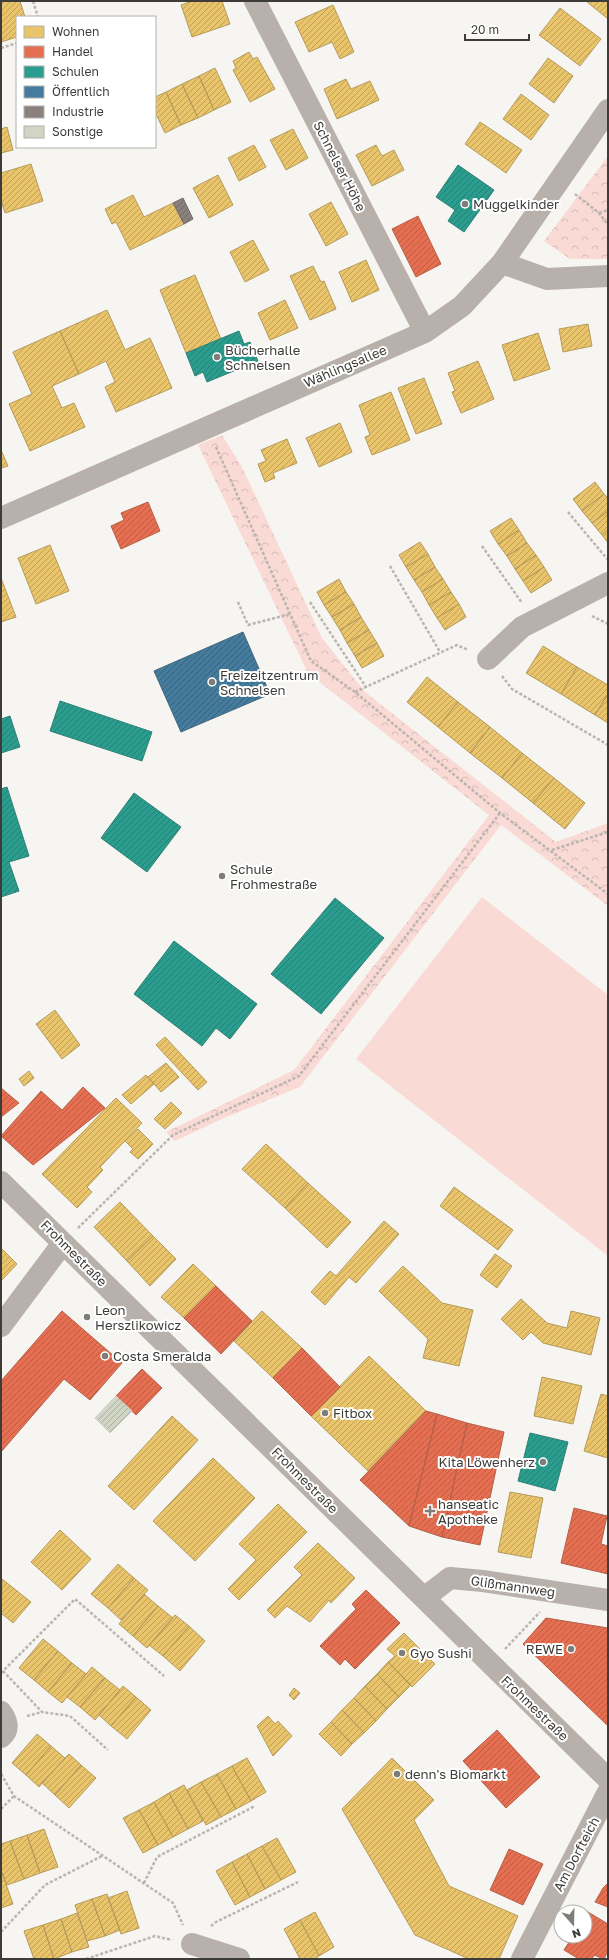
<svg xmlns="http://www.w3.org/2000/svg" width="609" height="1960" viewBox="0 0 609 1960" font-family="'Golos Text',sans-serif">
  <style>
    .forest { fill: url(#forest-crowns) }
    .garden { fill: #f9dad4 }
    .homes { fill: url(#homes-hatch); stroke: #b59b5b }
    .shops { fill: url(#shops-hatch); stroke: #b4604a }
    .schools { fill: url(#schools-hatch); stroke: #308075 }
    .public { fill: url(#public-hatch); stroke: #43687f }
    .industry { fill: url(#industry-hatch); stroke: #736c68 }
    .building { fill: url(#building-hatch); stroke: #cfcfcc }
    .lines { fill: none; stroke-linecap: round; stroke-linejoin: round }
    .path { stroke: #bbb4b0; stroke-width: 2.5; stroke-dasharray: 3 2; stroke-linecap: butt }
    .minor { stroke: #b8b0aa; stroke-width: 22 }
    .poi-dot { fill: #7e7d79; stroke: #fff; stroke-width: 1.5 }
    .labels { text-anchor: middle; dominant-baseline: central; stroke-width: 4; stroke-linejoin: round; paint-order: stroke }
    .street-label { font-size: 13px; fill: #3d3c39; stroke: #fff }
    .poi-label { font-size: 13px; fill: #3d3c39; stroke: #fff; text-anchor: start }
  </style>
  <defs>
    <pattern id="forest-crowns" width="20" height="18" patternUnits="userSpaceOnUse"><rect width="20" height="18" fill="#f9dad4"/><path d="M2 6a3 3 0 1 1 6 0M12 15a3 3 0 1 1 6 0" fill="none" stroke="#d6bcb7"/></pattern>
    <pattern id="homes-hatch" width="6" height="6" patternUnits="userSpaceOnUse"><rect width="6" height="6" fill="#e9c46a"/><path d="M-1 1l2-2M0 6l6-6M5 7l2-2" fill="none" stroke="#bea058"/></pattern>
    <pattern id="shops-hatch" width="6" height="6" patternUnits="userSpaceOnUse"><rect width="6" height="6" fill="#e76f51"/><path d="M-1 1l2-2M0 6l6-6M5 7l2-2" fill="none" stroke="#bc5c44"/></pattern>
    <pattern id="schools-hatch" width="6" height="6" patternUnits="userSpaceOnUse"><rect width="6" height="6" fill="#2a9d8f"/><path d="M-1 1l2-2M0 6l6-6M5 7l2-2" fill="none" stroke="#258176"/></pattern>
    <pattern id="public-hatch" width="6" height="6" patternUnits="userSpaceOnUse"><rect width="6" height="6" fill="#457b9d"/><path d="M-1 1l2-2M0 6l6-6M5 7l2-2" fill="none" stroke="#38617a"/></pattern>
    <pattern id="industry-hatch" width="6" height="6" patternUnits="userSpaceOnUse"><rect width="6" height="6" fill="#8a817c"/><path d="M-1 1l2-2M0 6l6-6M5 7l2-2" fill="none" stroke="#726b67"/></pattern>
    <pattern id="building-hatch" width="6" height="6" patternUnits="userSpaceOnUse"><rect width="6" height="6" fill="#d0d5c4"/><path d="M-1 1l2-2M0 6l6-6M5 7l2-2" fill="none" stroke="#aaaea0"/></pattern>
  </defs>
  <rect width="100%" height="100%" fill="#f7f5f1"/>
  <!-- forest -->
  <path class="forest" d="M 608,156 L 608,259 L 570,259 L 544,241 Z
    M 222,435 L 242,467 L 322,638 L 365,692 L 556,842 L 608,823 L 608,906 L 501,825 L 300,1087 L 224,1118 L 175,1141 L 166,1132 L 294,1070 L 489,815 L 308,673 L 198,445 Z"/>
  <!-- garden -->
  <path class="garden" d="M 482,897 L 608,995 L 608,1256 L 356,1059 Z"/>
  <!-- homes -->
  <path class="homes" d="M 1,1 L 20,1 L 25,17 L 17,17 L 17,37 L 1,42 Z
    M 192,1 L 222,1 L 230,24 L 192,37 L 181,5 Z
    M 588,1 L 608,1 L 608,19 L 587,2 Z
    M 333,5 L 354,52 L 340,59 L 332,42 L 309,52 L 295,22 Z
    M 560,8 L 601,39 L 580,66 L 539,35 Z
    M 249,52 L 253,59 L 257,57 L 275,89 L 250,102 L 233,70 L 236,68 L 233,61 Z
    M 548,58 L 573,76 L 554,103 L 529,84 Z
    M 215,68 L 231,102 L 214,110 L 199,76 Z
    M 199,76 L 214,110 L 198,118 L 182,84 Z
    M 346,79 L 351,89 L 370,81 L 379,100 L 337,119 L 324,89 Z
    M 182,84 L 198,118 L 181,125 L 166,92 Z
    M 166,92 L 181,125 L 165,133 L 155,112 L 155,97 Z
    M 521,94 L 549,115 L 531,140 L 503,119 Z
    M 480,122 L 522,150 L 506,173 L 465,144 Z
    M 7,127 L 13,150 L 1,153 L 1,129 Z
    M 293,129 L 308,158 L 286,170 L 270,140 Z
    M 254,145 L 266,167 L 239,181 L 228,158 Z
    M 376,145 L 382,156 L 394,150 L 404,170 L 372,186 L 356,155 Z
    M 31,164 L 43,201 L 5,213 L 1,200 L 1,173 Z
    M 218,175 L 233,205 L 209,218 L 193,188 Z
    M 133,195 L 144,217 L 173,203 L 184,224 L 130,250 L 116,222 L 112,224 L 105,209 Z
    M 331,202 L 348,234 L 326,246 L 309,214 Z
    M 253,240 L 269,270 L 245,282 L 230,252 Z
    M 366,260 L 379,290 L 352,302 L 339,272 Z
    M 313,266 L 321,282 L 324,281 L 336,309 L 310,320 L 290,276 Z
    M 195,275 L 221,339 L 186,353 L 160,290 Z
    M 285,300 L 298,328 L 270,340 L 258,313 Z
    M 107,310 L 125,350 L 150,338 L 172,388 L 116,412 L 105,387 L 115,382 L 106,361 L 79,374 L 60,331 Z
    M 588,324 L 592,346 L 563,352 L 559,329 Z
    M 60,331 L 79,374 L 52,386 L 62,408 L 74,403 L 85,427 L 30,451 L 9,404 L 32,394 L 13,352 Z
    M 538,333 L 550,369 L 514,381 L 502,345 Z
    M 478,361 L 494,399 L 461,413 L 452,392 L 455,391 L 448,373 Z
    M 424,378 L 442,424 L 416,434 L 398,388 Z
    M 391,392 L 410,440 L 372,455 L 365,437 L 370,435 L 359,405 Z
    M 340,423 L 352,452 L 319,467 L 306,438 Z
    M 287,439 L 297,463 L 273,473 L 275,478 L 265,482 L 258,464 L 266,461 L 261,450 Z
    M 1,450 L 8,466 L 1,468 Z
    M 595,482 L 604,494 L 582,511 L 573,499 Z
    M 604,494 L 608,498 L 608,511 L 592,523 L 582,511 Z
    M 608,511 L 608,530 L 602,535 L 592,523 Z
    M 511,518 L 519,530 L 498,544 L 490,531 Z
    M 519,530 L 527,543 L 507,556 L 498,544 Z
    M 608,530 L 608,543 L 602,535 Z
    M 420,542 L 428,554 L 406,567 L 399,555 Z
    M 527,543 L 536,555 L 515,569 L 507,556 Z
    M 50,545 L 69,591 L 36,604 L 18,558 Z
    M 428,554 L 435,567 L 414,580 L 406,567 Z
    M 536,555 L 544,567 L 523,581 L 515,569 Z
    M 435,567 L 443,579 L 422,592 L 414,580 Z
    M 544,567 L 552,580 L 531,593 L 523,581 Z
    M 1,578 L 16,617 L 1,622 Z
    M 339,579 L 346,592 L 324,605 L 317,592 Z
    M 443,579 L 451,592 L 429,605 L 422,592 Z
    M 346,592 L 354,604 L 332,617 L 324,605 Z
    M 451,592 L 459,604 L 437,618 L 429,605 Z
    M 354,604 L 361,617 L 340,630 L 332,617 Z
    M 459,604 L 466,617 L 445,630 L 437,618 Z
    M 361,617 L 369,630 L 347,643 L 340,630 Z
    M 369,630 L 377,643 L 355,656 L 347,643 Z
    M 377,643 L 384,656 L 362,668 L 355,656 Z
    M 543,646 L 577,667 L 561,694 L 526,673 Z
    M 577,667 L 608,685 L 608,694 L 595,715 L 561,694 Z
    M 427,677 L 458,702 L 438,727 L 407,702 Z
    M 608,694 L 608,723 L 595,715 Z
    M 458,702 L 490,727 L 470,753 L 438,727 Z
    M 490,727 L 522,753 L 502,778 L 470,753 Z
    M 522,753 L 554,778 L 533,803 L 502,778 Z
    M 554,778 L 585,803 L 565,829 L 533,803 Z
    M 55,1010 L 80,1045 L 62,1059 L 36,1024 Z
    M 165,1037 L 207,1082 L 198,1090 L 156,1045 Z
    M 166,1063 L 179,1077 L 161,1092 L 148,1077 Z
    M 29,1071 L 34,1078 L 24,1086 L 19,1079 Z
    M 146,1075 L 154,1084 L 131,1104 L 122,1095 Z
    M 116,1098 L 142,1123 L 100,1167 L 103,1170 L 87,1187 L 92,1192 L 77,1208 L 42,1174 Z
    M 171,1102 L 182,1113 L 165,1129 L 154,1119 Z
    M 138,1129 L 153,1144 L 138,1159 L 130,1152 L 133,1149 L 125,1141 Z
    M 266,1144 L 308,1183 L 285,1208 L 242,1169 Z
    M 308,1183 L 351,1222 L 327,1248 L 285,1208 Z
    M 454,1187 L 513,1230 L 498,1250 L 440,1206 Z
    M 120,1202 L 153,1236 L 127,1261 L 94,1227 Z
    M 384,1221 L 399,1234 L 356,1283 L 349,1277 L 325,1305 L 311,1292 L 330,1271 L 336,1276 Z
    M 153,1236 L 176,1259 L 150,1286 L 127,1261 Z
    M 1,1248 L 17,1264 L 1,1281 Z
    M 495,1254 L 512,1266 L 497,1288 L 480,1275 Z
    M 193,1264 L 216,1286 L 184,1318 L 161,1297 Z
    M 403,1266 L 442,1303 L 473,1310 L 459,1366 L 423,1358 L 428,1339 L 379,1291 Z
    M 521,1299 L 547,1323 L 567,1328 L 571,1311 L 600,1318 L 591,1355 L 543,1343 L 531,1332 L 523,1340 L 501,1319 Z
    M 262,1311 L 302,1348 L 273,1378 L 234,1341 Z
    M 369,1356 L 426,1411 L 368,1471 L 311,1416 Z
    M 542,1377 L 582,1386 L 573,1424 L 534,1416 Z
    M 601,1394 L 608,1396 L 608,1458 L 584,1451 Z
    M 172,1416 L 198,1440 L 134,1510 L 108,1486 Z
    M 213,1458 L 255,1498 L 195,1561 L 153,1521 Z
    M 510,1492 L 543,1498 L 531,1558 L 498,1552 Z
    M 278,1504 L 307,1532 L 239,1600 L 228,1589 L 256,1560 L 239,1544 Z
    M 60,1530 L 91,1559 L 62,1590 L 31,1562 Z
    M 318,1543 L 355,1578 L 331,1603 L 329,1600 L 310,1622 L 287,1606 L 275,1618 L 267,1610 L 302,1575 L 294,1567 Z
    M 118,1564 L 134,1578 L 108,1608 L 91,1594 Z
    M 134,1578 L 148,1590 L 121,1620 L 108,1608 Z
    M 2,1579 L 31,1602 L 13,1623 L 1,1613 Z
    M 144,1594 L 158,1606 L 133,1636 L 119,1624 Z
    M 158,1606 L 173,1618 L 147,1648 L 133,1636 Z
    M 175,1615 L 189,1626 L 163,1656 L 149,1645 Z
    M 189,1626 L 205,1641 L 180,1671 L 163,1656 Z
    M 404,1633 L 435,1664 L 412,1687 L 388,1662 L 395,1656 L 387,1649 Z
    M 43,1639 L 58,1651 L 34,1680 L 19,1668 Z
    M 58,1651 L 72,1663 L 48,1692 L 34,1680 Z
    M 388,1662 L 411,1685 L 399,1697 L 377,1674 Z
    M 72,1663 L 86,1674 L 62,1703 L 48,1692 Z
    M 92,1667 L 105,1678 L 80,1707 L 67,1697 Z
    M 377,1674 L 399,1697 L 387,1709 L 365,1686 Z
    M 105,1678 L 120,1690 L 95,1720 L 80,1707 Z
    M 123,1686 L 136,1697 L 111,1726 L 99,1715 Z
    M 365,1686 L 387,1709 L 376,1721 L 354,1698 Z
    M 294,1688 L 300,1693 L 294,1700 L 289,1695 Z
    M 136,1697 L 151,1710 L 127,1739 L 111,1726 Z
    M 354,1698 L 376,1721 L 364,1733 L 342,1710 Z
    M 342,1710 L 364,1733 L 352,1744 L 331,1722 Z
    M 268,1716 L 275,1724 L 278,1721 L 292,1736 L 273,1756 L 257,1726 Z
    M 331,1722 L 352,1744 L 341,1756 L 319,1734 Z
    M 37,1734 L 51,1746 L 26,1775 L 12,1763 Z
    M 51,1746 L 65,1758 L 39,1787 L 26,1775 Z
    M 69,1754 L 81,1765 L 55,1795 L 42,1783 Z
    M 247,1758 L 266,1792 L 251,1801 L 232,1766 Z
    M 392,1758 L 434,1800 L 414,1820 L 449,1886 L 518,1916 L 499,1959 L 469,1959 L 415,1935 L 342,1809 Z
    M 81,1765 L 96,1778 L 69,1808 L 55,1795 Z
    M 232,1766 L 251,1801 L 236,1809 L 217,1774 Z
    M 217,1774 L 236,1809 L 221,1817 L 201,1782 Z
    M 201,1782 L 221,1817 L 206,1825 L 187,1790 Z
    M 184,1785 L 203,1821 L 188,1829 L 169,1793 Z
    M 169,1793 L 188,1829 L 173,1837 L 154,1802 Z
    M 154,1802 L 173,1837 L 158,1845 L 139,1810 Z
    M 139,1810 L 158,1845 L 143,1853 L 123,1818 Z
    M 44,1829 L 58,1867 L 40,1873 L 27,1835 Z
    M 27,1835 L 40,1873 L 24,1879 L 10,1841 Z
    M 277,1838 L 296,1872 L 281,1880 L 262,1846 Z
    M 10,1841 L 24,1879 L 7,1885 L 1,1870 L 1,1844 Z
    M 262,1846 L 281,1880 L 265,1889 L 247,1854 Z
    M 247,1854 L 265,1889 L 250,1897 L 232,1862 Z
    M 232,1862 L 250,1897 L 235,1905 L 216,1871 Z
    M 1,1870 L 13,1904 L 1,1908 Z
    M 127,1891 L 139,1928 L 121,1934 L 108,1898 Z
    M 107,1894 L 120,1930 L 105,1936 L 92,1899 Z
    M 92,1899 L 105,1936 L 87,1941 L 75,1905 Z
    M 315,1912 L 334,1947 L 319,1956 L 300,1920 Z
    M 77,1913 L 89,1947 L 72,1952 L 61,1919 Z
    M 61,1919 L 72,1952 L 54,1959 L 43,1925 Z
    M 300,1920 L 319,1956 L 313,1959 L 300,1959 L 284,1929 Z
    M 43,1925 L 54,1959 L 34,1959 L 24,1931 Z"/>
  <!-- shops -->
  <path class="shops" d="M 418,216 L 441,264 L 416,277 L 392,229 Z
    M 148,502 L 160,531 L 121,549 L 111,526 L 124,520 L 121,513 Z
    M 83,1087 L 105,1108 L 33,1165 L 1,1136 L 41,1091 L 62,1110 Z
    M 1,1088 L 19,1103 L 1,1117 Z
    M 216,1286 L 252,1321 L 221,1354 L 184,1318 Z
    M 62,1311 L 122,1363 L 90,1400 L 64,1379 L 1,1452 L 1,1381 Z
    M 302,1348 L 340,1387 L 311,1416 L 273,1378 Z
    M 142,1369 L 162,1388 L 136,1415 L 116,1396 Z
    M 426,1411 L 437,1414 L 409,1526 L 360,1480 Z
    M 437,1414 L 467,1423 L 442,1537 L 409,1526 Z
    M 467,1423 L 504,1432 L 480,1545 L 442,1537 Z
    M 574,1508 L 607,1516 L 601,1544 L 608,1546 L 608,1574 L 561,1563 Z
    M 366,1590 L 400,1623 L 355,1669 L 345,1659 L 340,1665 L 320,1646 L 356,1609 L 352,1604 Z
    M 546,1618 L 608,1628 L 608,1726 L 523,1644 Z
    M 497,1730 L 540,1777 L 506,1808 L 463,1761 Z
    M 509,1849 L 543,1864 L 523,1905 L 490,1890 Z
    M 608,1883 L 608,1907 L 595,1902 L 603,1888 Z
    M 588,1912 L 608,1924 L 608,1951 L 604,1959 L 594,1955 L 592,1959 L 579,1959 L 564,1950 L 573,1936 L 585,1936 L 585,1916 Z"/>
  <!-- schools -->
  <path class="schools" d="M 458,165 L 494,190 L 464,232 L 448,221 L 455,210 L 436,197 Z
    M 239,331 L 244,344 L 250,342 L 258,361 L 207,382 L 203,372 L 195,376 L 186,353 Z
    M 60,701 L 152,732 L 142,761 L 50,731 Z
    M 10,716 L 20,747 L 1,753 L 1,719 Z
    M 7,787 L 29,856 L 9,862 L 19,891 L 1,897 L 1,789 Z
    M 134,793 L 181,827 L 147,872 L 101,838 Z
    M 335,898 L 384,938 L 321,1014 L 271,974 Z
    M 174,941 L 257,1004 L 230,1039 L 216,1028 L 202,1046 L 134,994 Z
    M 530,1433 L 568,1442 L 555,1491 L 518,1481 Z"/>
  <!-- public -->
  <path class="public" d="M 243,632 L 270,694 L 181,732 L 154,671 Z"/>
  <!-- industry -->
  <path class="industry" d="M 183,198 L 193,219 L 184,224 L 173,203 Z"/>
  <!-- building -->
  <path class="building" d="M 116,1396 L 132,1411 L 110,1433 L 95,1418 Z"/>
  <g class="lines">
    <!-- path -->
    <path class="path" d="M 33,1 L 38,17
      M 1,48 L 17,43
      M 575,194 L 599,213 L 608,225
      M 599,213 L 608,210
      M 216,447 L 311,661 L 355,692 L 500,813 L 608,894
      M 568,512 L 608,560
      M 482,546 L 522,603
      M 390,566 L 440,652
      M 238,602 L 248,625 L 290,614
      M 310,602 L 366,687
      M 592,616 L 608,624
      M 502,676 L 512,689 L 608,745
      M 355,692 L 457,645 L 468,650
      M 552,850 L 608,832
      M 78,1228 L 173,1135 L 299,1076 L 500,813
      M 505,1649 L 540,1612
      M 3,1671 L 42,1712 L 70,1716 L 108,1750
      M 1,1673 L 75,1599 L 164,1676
      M 27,1716 L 42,1712
      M 1,1774 L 14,1796 L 173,1903 L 183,1925
      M 1,1809 L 14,1796
      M 144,1883 L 157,1857 L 255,1806
      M 211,1926 L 216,1922 L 298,1882
      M 1,1932 L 45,1885 L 102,1856
      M 86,1959 L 155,1936 L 172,1940"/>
    <!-- minor -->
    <path class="minor" d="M 255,1 L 425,332
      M 502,263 L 547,279 L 608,276
      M 1,518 L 425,332 L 462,306 L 502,263 L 608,110
      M 488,659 L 522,627 L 608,583
      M 1,1182 L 608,1779
      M 1,1326 L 63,1243
      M 424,1598 L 450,1578 L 483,1581 L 608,1600
      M 1,1712 C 7,1720 10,1730 1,1737
      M 192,1944 L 239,1959
      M 522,1959 L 608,1792"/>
  </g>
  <!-- markers -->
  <g class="poi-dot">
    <circle cx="465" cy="204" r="4"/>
    <circle cx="217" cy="357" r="4"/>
    <circle cx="212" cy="682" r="4"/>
    <circle cx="222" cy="876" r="4"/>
    <circle cx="87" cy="1317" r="4"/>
    <circle cx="105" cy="1356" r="4"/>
    <circle cx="325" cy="1413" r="4"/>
    <circle cx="543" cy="1462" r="4"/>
    <path d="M428 1505h4v4h4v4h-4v4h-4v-4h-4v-4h4z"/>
    <circle cx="571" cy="1649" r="4"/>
    <circle cx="402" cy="1653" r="4"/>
    <circle cx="397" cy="1774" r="4"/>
  </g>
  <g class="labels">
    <!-- street labels -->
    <g class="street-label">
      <text transform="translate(340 166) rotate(63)">Schnelser Höhe</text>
      <text transform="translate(345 366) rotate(-23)">Wählingsallee</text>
      <text transform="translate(74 1253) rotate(45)">Frohmestraße</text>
      <text transform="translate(305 1480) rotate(45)">Frohmestraße</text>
      <text transform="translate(513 1586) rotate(8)">Glißmannweg</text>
      <text transform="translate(535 1708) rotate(44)">Frohmestraße</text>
      <text transform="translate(576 1854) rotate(-62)">Am Dorfteich</text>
    </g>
    <!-- poi labels -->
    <g class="poi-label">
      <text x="473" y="204">Muggelkinder</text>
      <text x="225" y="350">Bücherhalle<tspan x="225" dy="15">Schnelsen</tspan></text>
      <text x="220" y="675">Freizeitzentrum<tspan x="220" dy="15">Schnelsen</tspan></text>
      <text x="230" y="869">Schule<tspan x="230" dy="15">Frohmestraße</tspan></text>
      <text x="95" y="1310">Leon<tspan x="95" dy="15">Herszlikowicz</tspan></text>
      <text x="113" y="1356">Costa Smeralda</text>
      <text x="333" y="1413">Fitbox</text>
      <text x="535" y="1462" text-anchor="end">Kita Löwenherz</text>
      <text x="438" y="1504">hanseatic<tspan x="438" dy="15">Apotheke</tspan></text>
      <text x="563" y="1649" text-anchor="end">REWE</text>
      <text x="410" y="1653">Gyo Sushi</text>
      <text x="405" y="1774">denn's Biomarkt</text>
    </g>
  </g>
  <!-- border -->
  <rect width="609" height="1960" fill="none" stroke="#3d3c39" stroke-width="4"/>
  <!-- legend -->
  <rect x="16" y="16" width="140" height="132" fill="#ffffff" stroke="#b1b1b0"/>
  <rect x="24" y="26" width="20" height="12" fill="#e9c46a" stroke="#b1b1b0"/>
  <text x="52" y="36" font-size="12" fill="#3d3c39">Wohnen</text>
  <rect x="24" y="46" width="20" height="12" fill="#e76f51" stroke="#b1b1b0"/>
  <text x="52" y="56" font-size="12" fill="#3d3c39">Handel</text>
  <rect x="24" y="66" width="20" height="12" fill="#2a9d8f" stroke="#b1b1b0"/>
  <text x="52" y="76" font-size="12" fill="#3d3c39">Schulen</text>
  <rect x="24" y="86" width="20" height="12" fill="#457b9d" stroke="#b1b1b0"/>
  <text x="52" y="96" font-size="12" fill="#3d3c39">Öffentlich</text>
  <rect x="24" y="106" width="20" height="12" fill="#8a817c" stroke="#b1b1b0"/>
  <text x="52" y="116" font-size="12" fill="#3d3c39">Industrie</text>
  <rect x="24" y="126" width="20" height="12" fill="#d0d5c4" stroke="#b1b1b0"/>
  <text x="52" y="136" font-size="12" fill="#3d3c39">Sonstige</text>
  <!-- north arrow -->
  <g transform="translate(573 1924) rotate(160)"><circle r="19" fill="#ffffff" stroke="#b1b1b0"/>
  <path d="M0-3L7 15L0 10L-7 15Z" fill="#7e7d79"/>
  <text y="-6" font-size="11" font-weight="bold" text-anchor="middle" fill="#3d3c39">N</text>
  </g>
  <!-- scale -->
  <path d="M465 34v6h64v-6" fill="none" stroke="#3d3c39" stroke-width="2"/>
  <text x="471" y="34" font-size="12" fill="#3d3c39" stroke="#ffffff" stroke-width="3" paint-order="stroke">20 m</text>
</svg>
